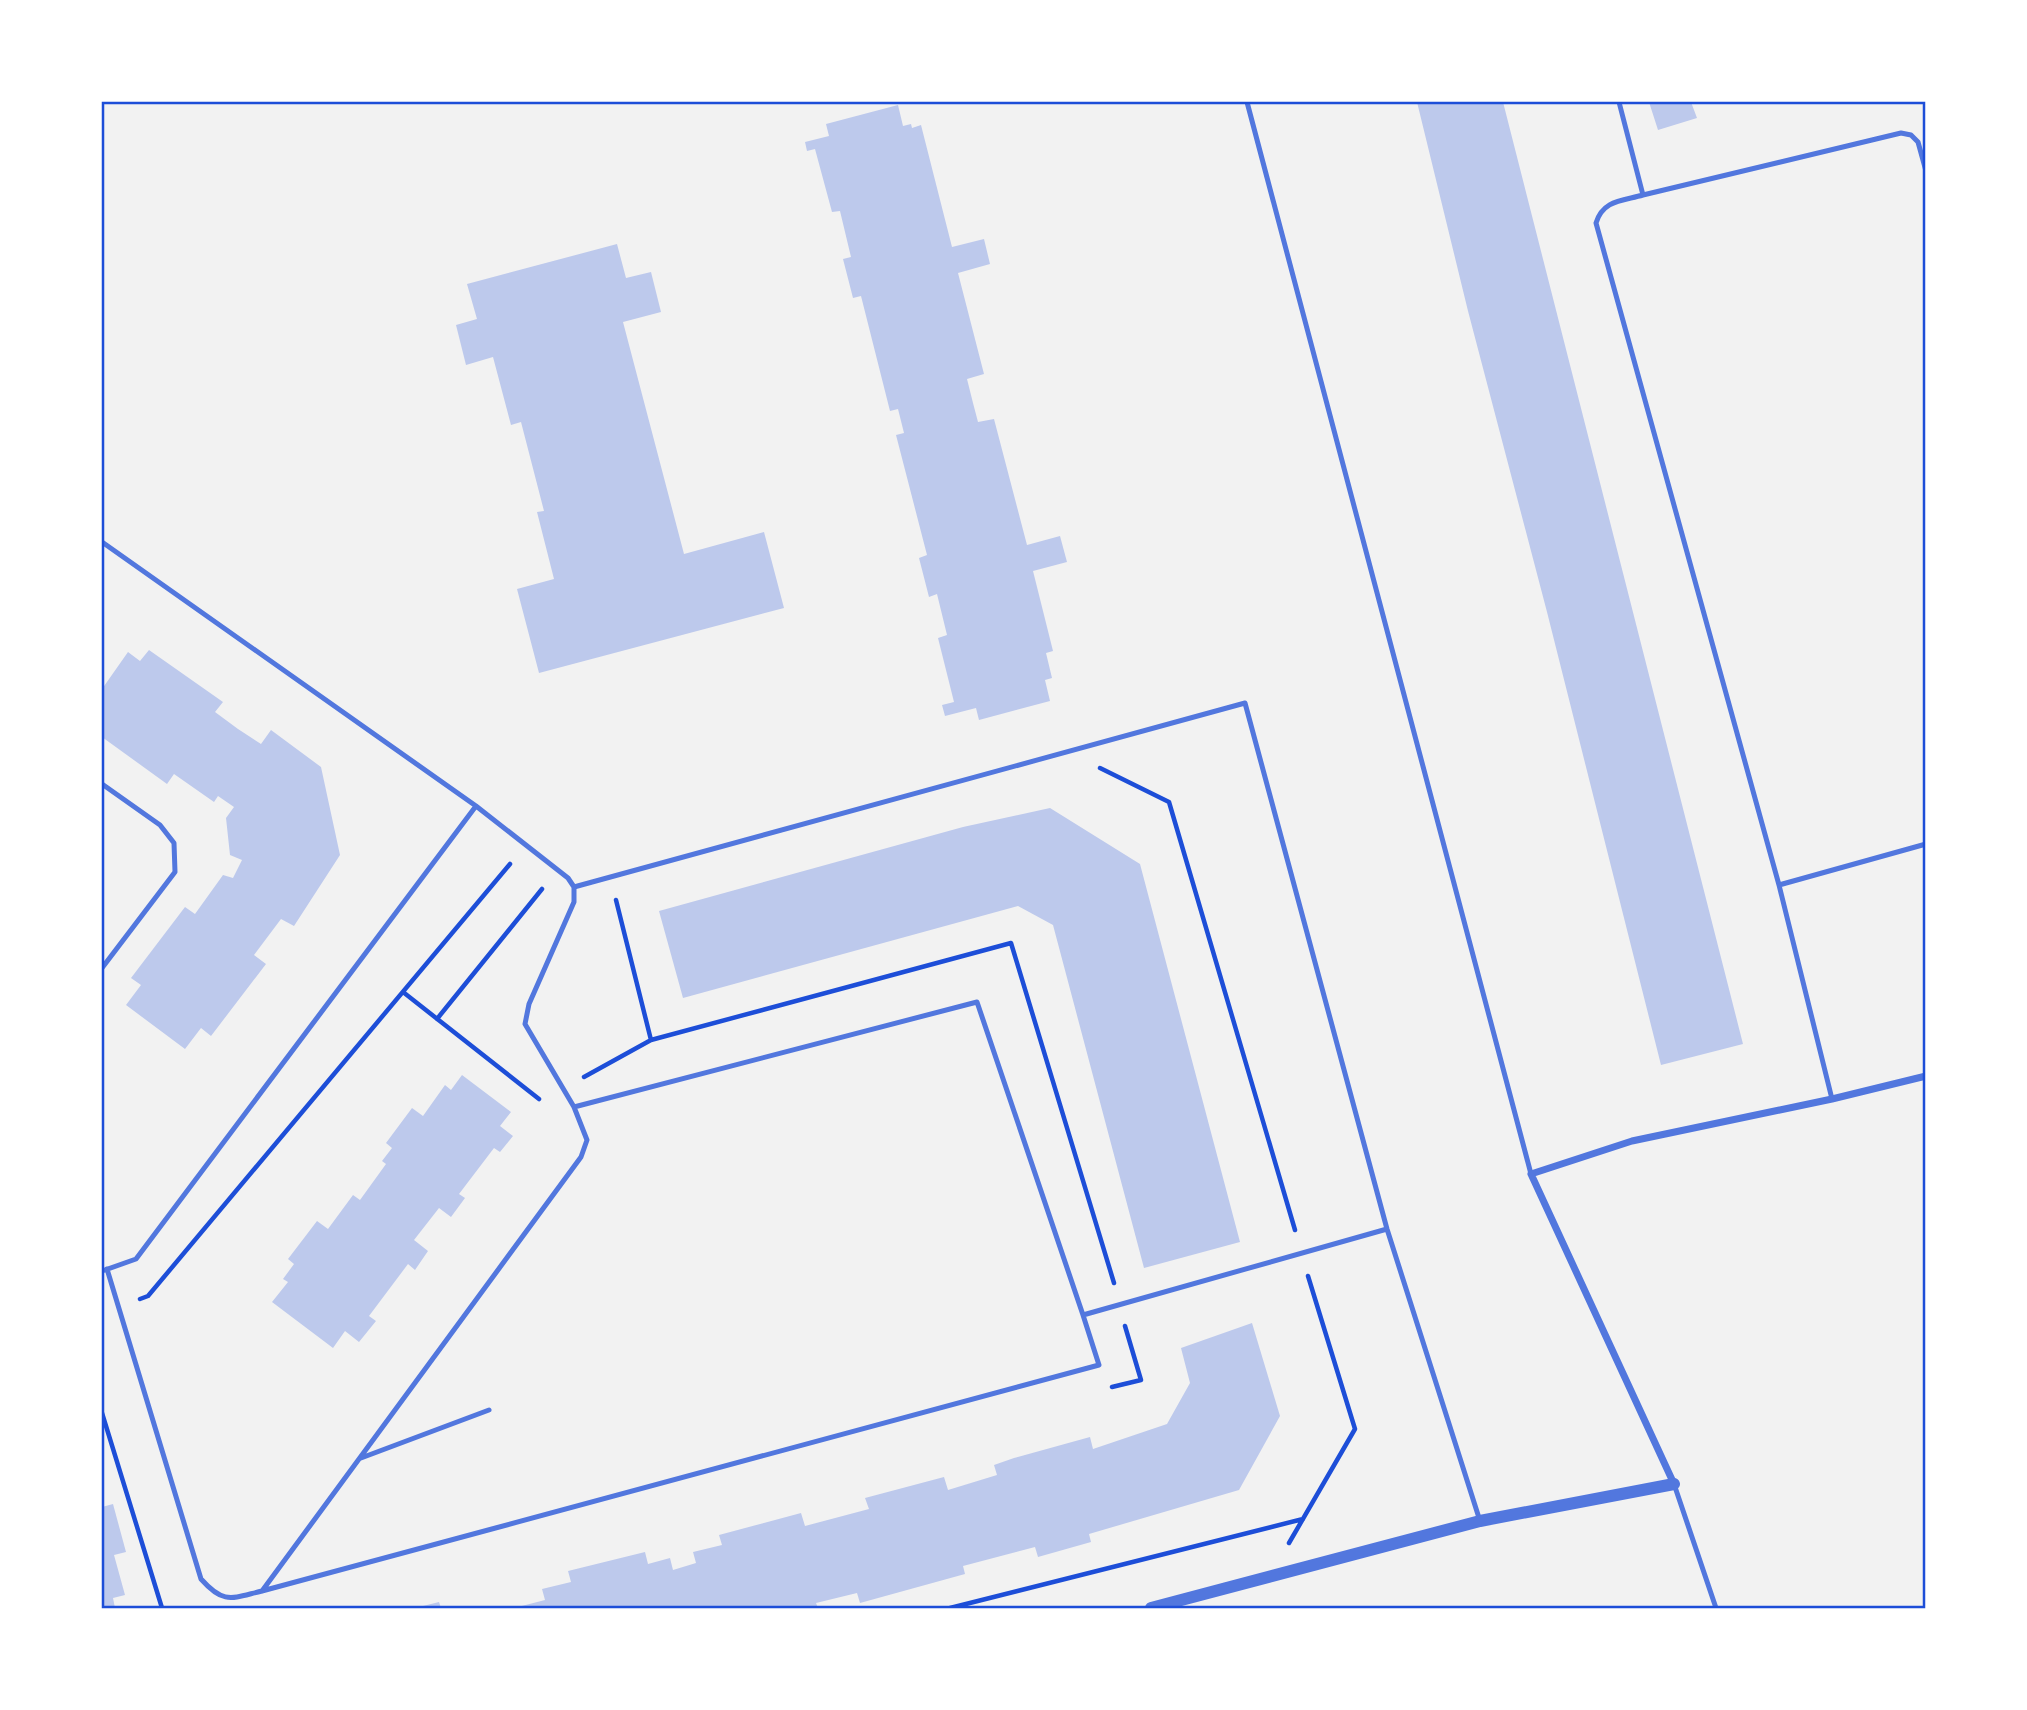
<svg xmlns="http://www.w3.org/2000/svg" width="2027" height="1710" viewBox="0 0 2027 1710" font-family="Georgia,serif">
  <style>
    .building { fill: #bdc9ec }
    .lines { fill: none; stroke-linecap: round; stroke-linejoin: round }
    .path { stroke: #1d4ed8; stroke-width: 4.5 }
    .service { stroke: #5277de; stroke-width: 5 }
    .minor { stroke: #5277de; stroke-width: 7 }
    .tertiary { stroke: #5277de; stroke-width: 12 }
    .neatline { fill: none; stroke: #1d4ed8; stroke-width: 2.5 }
  </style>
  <rect width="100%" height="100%" fill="#f2f2f2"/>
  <!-- building -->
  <path class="building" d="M 1417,102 L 1503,102 L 1743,1044 L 1661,1065 L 1547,612 L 1468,311 Z
    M 1649,102 L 1691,102 L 1697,118 L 1658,130 Z
    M 898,105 L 903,126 L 911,124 L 912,128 L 921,125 L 952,247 L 984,239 L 990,264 L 958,273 L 984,374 L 967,379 L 973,403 L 978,422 L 994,419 L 1027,545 L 1060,536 L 1067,562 L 1033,571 L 1053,651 L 1046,653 L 1052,678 L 1045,680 L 1050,701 L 979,720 L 976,708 L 945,716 L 942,705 L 954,702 L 938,638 L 947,635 L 937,594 L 929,597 L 919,558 L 927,555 L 896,435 L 904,433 L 898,409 L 890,411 L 861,296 L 853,298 L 843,259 L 851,257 L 840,211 L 832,212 L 815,149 L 807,151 L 805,142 L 829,136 L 826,124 Z
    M 617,244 L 626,278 L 651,272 L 661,312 L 623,322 L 684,554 L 764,532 L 784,608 L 539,673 L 517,589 L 554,579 L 537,512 L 544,511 L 521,422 L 511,425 L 493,357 L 466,365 L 456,325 L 477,319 L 467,284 Z
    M 149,650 L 223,702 L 215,712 L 238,729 L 261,744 L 271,730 L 321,767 L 340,855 L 294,926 L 281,919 L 254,955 L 266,964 L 211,1036 L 201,1028 L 185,1049 L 126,1005 L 141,985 L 131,978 L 185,907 L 195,914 L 223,875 L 233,878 L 242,860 L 230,855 L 226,818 L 234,807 L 218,796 L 214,802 L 174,774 L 167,784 L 102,737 L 102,689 L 128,652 L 140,661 Z
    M 1050,808 L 1140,864 L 1240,1242 L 1144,1268 L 1053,925 L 1018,906 L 683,998 L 659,911 L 963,827 Z
    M 462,1075 L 511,1112 L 500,1126 L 513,1136 L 500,1152 L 494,1148 L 459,1194 L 465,1198 L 451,1217 L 439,1208 L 414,1240 L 428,1251 L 415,1270 L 408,1264 L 369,1316 L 376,1321 L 359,1342 L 345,1331 L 333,1348 L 272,1302 L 288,1282 L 283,1279 L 294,1264 L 288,1259 L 317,1221 L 328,1229 L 353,1195 L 360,1200 L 386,1164 L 382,1161 L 392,1148 L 386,1143 L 412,1108 L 423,1116 L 445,1085 L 451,1090 Z
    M 1252,1323 L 1280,1416 L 1239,1490 L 1089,1534 L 1091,1542 L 1038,1557 L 1035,1547 L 963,1566 L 965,1574 L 860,1603 L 857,1593 L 816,1603 L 818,1608 L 514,1608 L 545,1600 L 542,1589 L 571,1582 L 568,1571 L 645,1552 L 648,1564 L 670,1558 L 673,1570 L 696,1563 L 693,1552 L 722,1545 L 719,1535 L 801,1513 L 805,1526 L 869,1509 L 865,1498 L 944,1477 L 948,1490 L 997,1475 L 994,1465 L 1014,1458 L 1090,1437 L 1093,1449 L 1167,1424 L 1190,1383 L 1181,1348 Z
    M 113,1504 L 126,1552 L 114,1555 L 125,1595 L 113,1598 L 115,1608 L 102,1608 L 102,1507 Z
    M 439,1602 L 441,1608 L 415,1608 Z"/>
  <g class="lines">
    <!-- path -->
    <path class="path" d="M 1100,768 L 1169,802 L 1295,1230
      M 616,900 L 651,1040 L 1011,943 L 1114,1283
      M 403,992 L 539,1099
      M 437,1019 L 542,889
      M 584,1077 L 651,1040
      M 140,1299 L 148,1296 L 510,864
      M 1112,1387 L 1141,1380 L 1125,1326
      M 102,1413 L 162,1608
      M 1289,1543 L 1355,1429 L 1308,1276
      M 950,1608 L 1303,1519"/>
    <!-- service -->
    <path class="service" d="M 1247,102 L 1531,1174
      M 1619,102 L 1643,195 L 1901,133 L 1911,135 L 1918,142 L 1926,171
      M 1643,195 C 1622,201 1603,200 1596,223 L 1779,885
      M 102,542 L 476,806 L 136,1259 L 102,1271
      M 102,784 L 160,825 L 174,843 L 175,872 L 102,968
      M 574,887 L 1245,703 L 1387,1229 L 1480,1521
      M 1832,1099 L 1779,885 L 1926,844
      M 574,1107 L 977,1002 L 1083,1315 L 1387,1229
      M 107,1269 L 201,1579 C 224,1605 232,1598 262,1591 L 1099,1365 L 1083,1315
      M 361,1458 L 489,1410
      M 1674,1484 L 1716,1608
      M 262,1591 L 581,1157 L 587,1140 L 574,1107 L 525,1024 L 529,1004 L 574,902 L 574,887 L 568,878 L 476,806"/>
    <!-- minor -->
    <path class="minor" d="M 1674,1484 L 1531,1174 L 1632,1141 L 1832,1099 L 1926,1076"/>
    <!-- tertiary -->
    <path class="tertiary" d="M 1151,1608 L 1480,1521 L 1674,1484"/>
  </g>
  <!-- border -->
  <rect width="2027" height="1710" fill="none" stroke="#ffffff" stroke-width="206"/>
  <rect x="103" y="103" width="1821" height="1504" class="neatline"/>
</svg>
